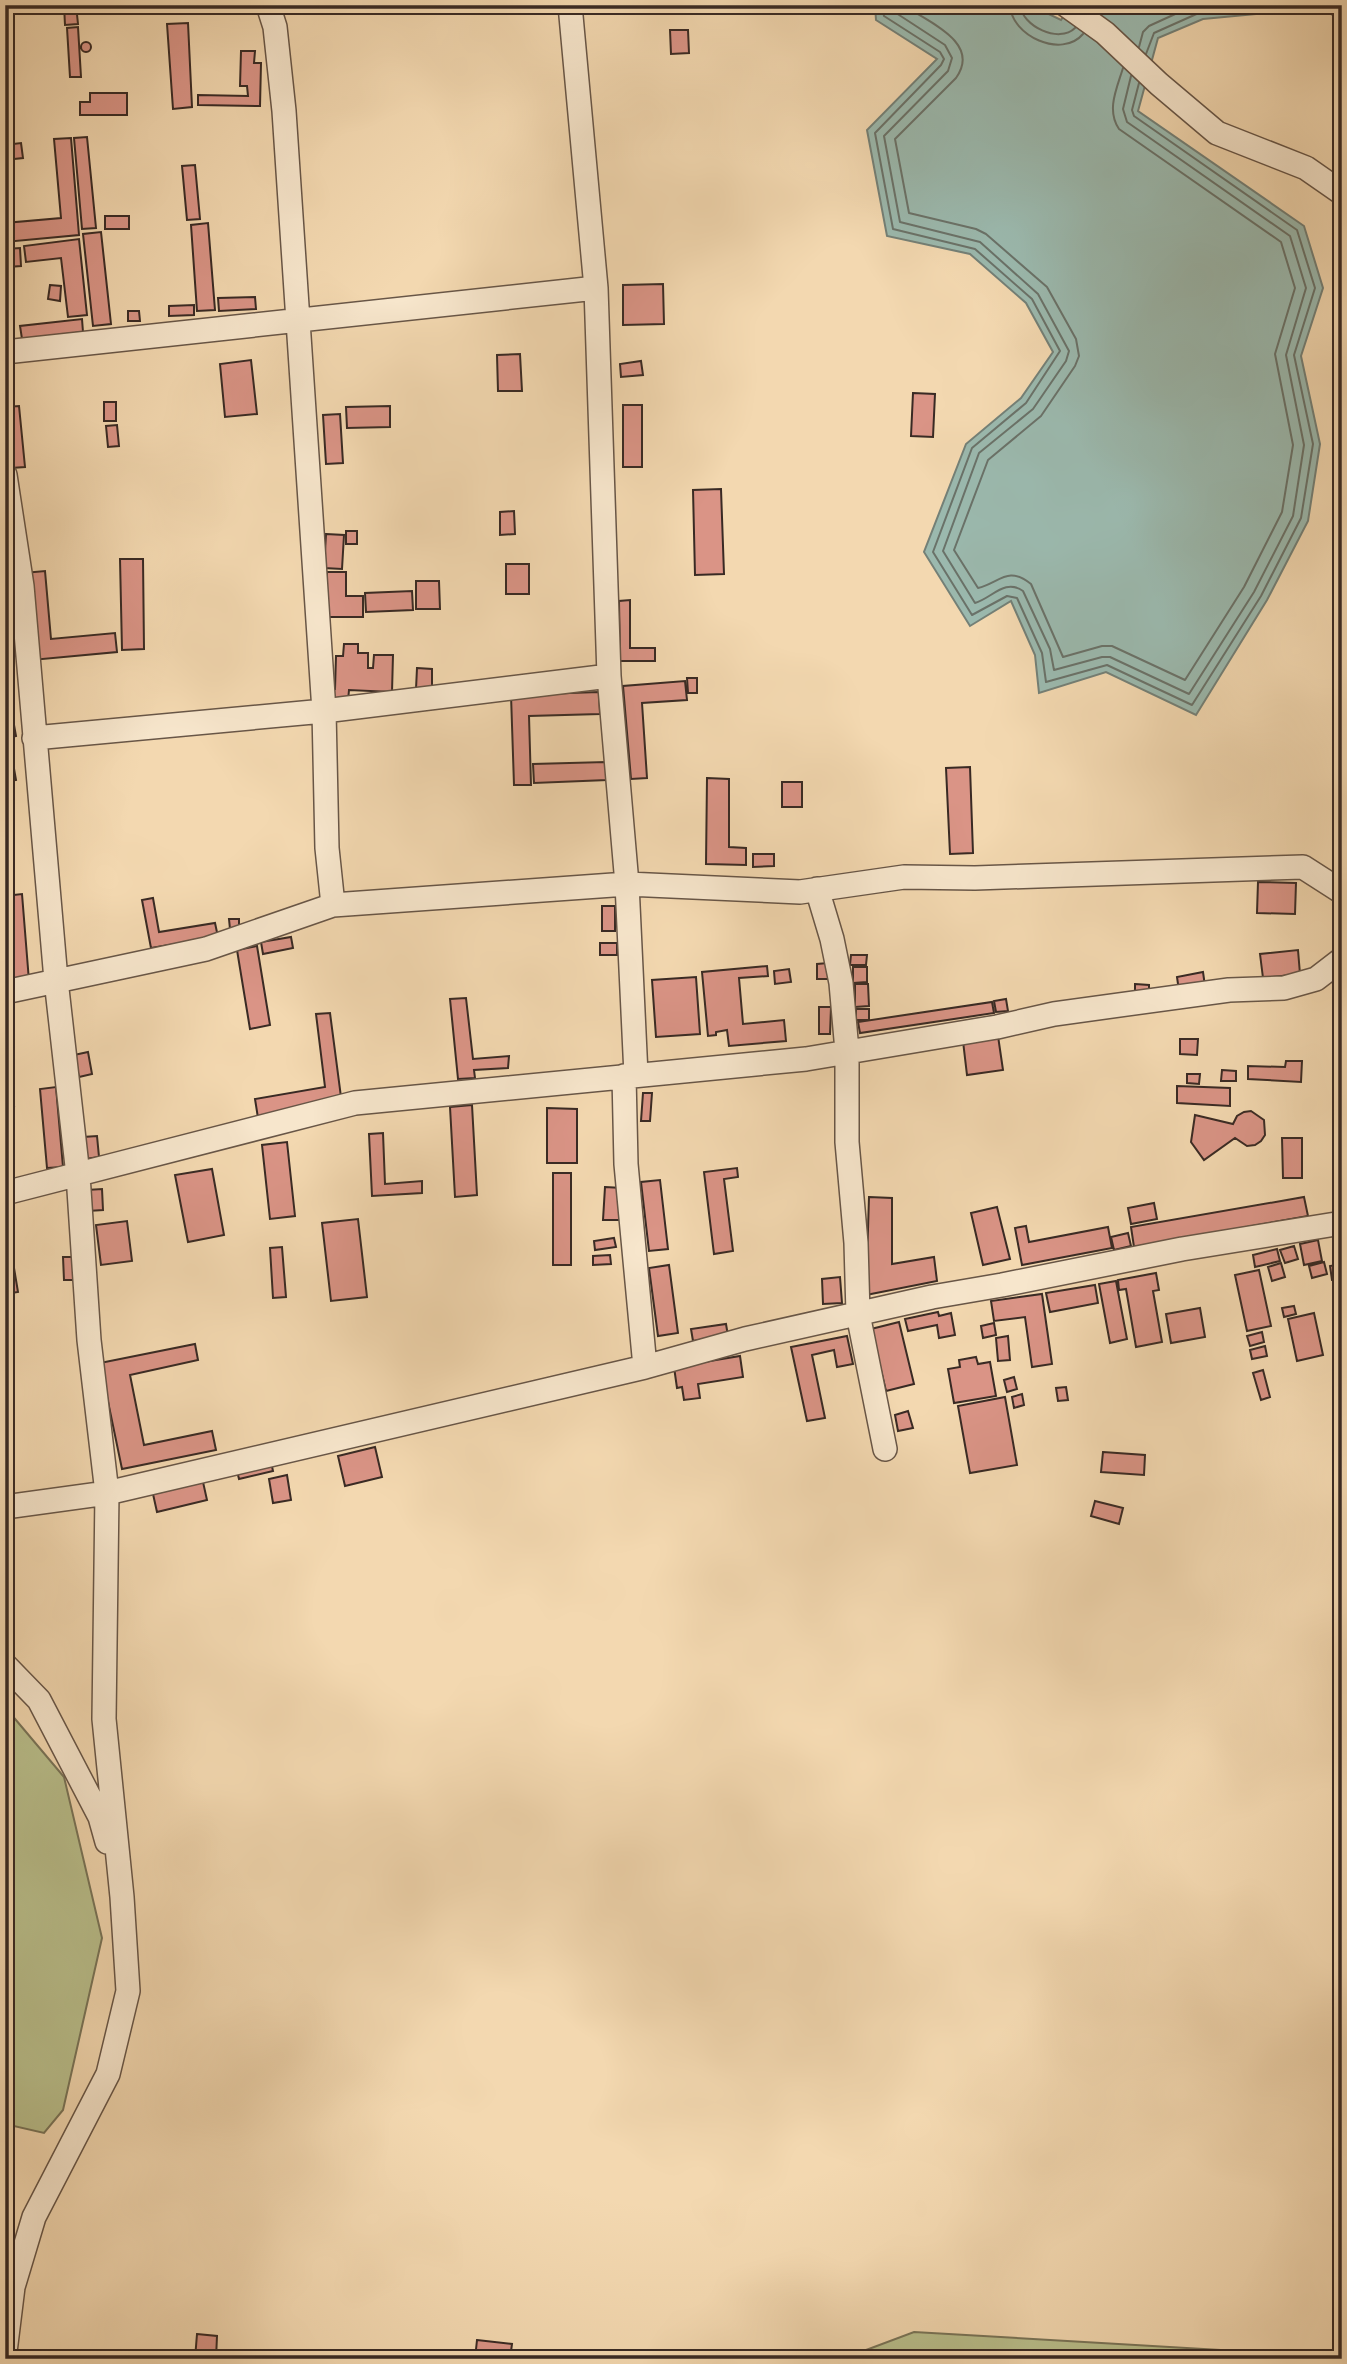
<svg xmlns="http://www.w3.org/2000/svg" width="1347" height="2364" viewBox="0 0 1347 2364" font-family="'Gentium Book Plus',serif">
  <style>
    .green { fill: #b9bf8c; stroke: #797458; stroke-width: 2 }
    .water { fill: #9bb9ae; stroke: #748077; stroke-width: 2 }
    .lines { fill: none; stroke-linecap: round; stroke-linejoin: round }
    .shore { stroke: #6a7269; stroke-width: 2 }
    .building { fill: #da9486; stroke: #392a24; stroke-width: 2 }
    .minor-casing { stroke: #685647; stroke-width: 26 }
    .minor { stroke: #f7e6cc; stroke-width: 23 }
  </style>
  <rect width="100%" height="100%" fill="#f3d8b0"/>
  <filter id="stains"><feTurbulence type="fractalNoise" baseFrequency=".00286" numOctaves="4"/><feColorMatrix values="0 0 0 0 .2 0 0 0 0 .09 0 0 0 0 .02 0 0 0 .5 -.17"/></filter>
  <radialGradient id="worn" r=".72"><stop offset=".6" stop-color="#630" stop-opacity="0"/><stop offset="1" stop-color="#630" stop-opacity=".3"/></radialGradient>
  <!-- green -->
  <path class="green" d="M 5,1707 L 64,1777 L 102,1938 L 63,2110 L 44,2133 L 5,2124 Z
    M 914,2332 L 1342,2357 L 1342,2359 L 842,2359 Z"/>
  <!-- water -->
  <path class="water" d="M 875,5 L 1030,5 L 1061,20 L 1071,5 L 1342,5 L 1342,20 L 1320,8 L 1203,19 L 1158,38 L 1138,111 L 1304,226 L 1323,288 L 1301,356 L 1320,444 L 1308,521 L 1267,600 L 1196,715 L 1106,672 L 1039,693 L 1035,655 L 1011,601 L 970,626 L 924,552 L 966,444 L 1021,398 L 1053,352 L 1026,303 L 970,254 L 887,236 L 867,130 L 937,59 L 876,20 Z"/>
  <g class="lines">
    <!-- shore -->
    <path class="shore" d="M 882,5 L 884,16 L 940,52 L 944,59 L 941,65 L 875,133 L 893,229 L 975,249 L 1032,299 L 1060,351 L 1026,403 L 972,448 L 933,552 L 972,615 L 1007,596 L 1017,598 L 1042,653 L 1046,682 L 1107,665 L 1192,705 L 1261,596 L 1301,518 L 1313,444 L 1294,355 L 1315,288 L 1297,230 L 1134,116 L 1132,110 L 1139,83
      M 891,5 L 893,11 L 945,45 L 952,58 L 948,71 L 884,136 L 900,222 L 980,242 L 1038,294 L 1069,351 L 1066,361 L 1033,409 L 979,453 L 943,551 L 975,603 C 992,598 1005,578 1023,591 L 1050,649 L 1054,670 L 1102,657 L 1110,657 L 1189,694 L 1254,592 L 1293,516 L 1304,445 L 1286,355 L 1306,288 L 1290,236 L 1127,122 L 1123,109 L 1131,76
      M 903,5 C 926,21 982,42 956,78 L 895,139 L 909,213 L 976,229 L 986,234 L 1047,287 L 1076,339 L 1079,356 L 1075,366 L 1041,416 L 988,460 L 954,550 L 978,588 C 999,583 1008,565 1031,584 L 1063,657 L 1102,646 L 1112,646 L 1185,680 L 1244,587 L 1282,512 L 1293,445 L 1275,354 L 1295,288 L 1281,242 L 1119,129 C 1106,110 1117,88 1123,68
      M 1010,5 C 1011,36 1062,59 1083,34
      M 1020,5 C 1022,26 1059,44 1075,28
      M 1139,47 L 1143,32 L 1149,26 L 1195,5
      M 1146,54 L 1154,33 L 1201,12 L 1277,5"/>
  </g>
  <!-- building -->
  <path class="building" d="M 64,5 L 76,5 L 78,24 L 65,25 Z
    M 188,23 L 192,107 L 173,109 L 167,24 Z
    M 78,27 L 81,77 L 70,77 L 67,28 Z
    M 670,30 L 688,30 L 689,53 L 671,54 Z
    M81 47a5 5 0 1 1 10 0a5 5 0 1 1-10 0Z
    M 241,51 L 255,51 L 254,63 L 261,63 L 260,106 L 198,105 L 198,95 L 248,96 L 247,86 L 240,86 Z
    M 90,93 L 127,93 L 127,115 L 80,115 L 80,102 L 90,102 Z
    M 87,137 L 96,228 L 82,229 L 74,138 Z
    M 71,138 L 79,235 L 5,242 L 5,223 L 61,218 L 54,139 Z
    M 21,143 L 23,158 L 5,160 L 5,145 Z
    M 195,165 L 200,219 L 187,220 L 182,166 Z
    M 105,216 L 129,216 L 129,229 L 105,229 Z
    M 208,223 L 215,310 L 197,311 L 191,225 Z
    M 101,232 L 111,324 L 93,326 L 83,234 Z
    M 79,239 L 87,315 L 68,317 L 61,258 L 26,262 L 24,246 Z
    M 20,248 L 21,266 L 8,267 L 6,249 Z
    M 5,273 L 11,341 L 5,342 Z
    M 663,284 L 664,324 L 623,325 L 623,285 Z
    M 50,285 L 61,286 L 60,301 L 48,299 Z
    M 255,297 L 256,309 L 219,311 L 218,298 Z
    M 194,305 L 194,315 L 169,316 L 169,306 Z
    M 128,311 L 139,311 L 140,321 L 128,321 Z
    M 82,319 L 83,332 L 22,339 L 20,326 Z
    M 520,354 L 522,391 L 498,391 L 497,355 Z
    M 251,360 L 257,414 L 225,417 L 220,364 Z
    M 641,361 L 643,375 L 621,377 L 620,364 Z
    M 913,393 L 935,394 L 933,437 L 911,436 Z
    M 104,402 L 116,402 L 116,421 L 104,421 Z
    M 623,405 L 642,405 L 642,467 L 623,467 Z
    M 19,406 L 25,467 L 11,468 L 6,407 Z
    M 390,406 L 390,427 L 347,428 L 346,407 Z
    M 340,414 L 343,463 L 326,464 L 323,415 Z
    M 117,425 L 119,446 L 108,447 L 106,426 Z
    M 721,489 L 724,574 L 695,575 L 693,490 Z
    M 514,511 L 515,534 L 500,535 L 500,512 Z
    M 346,531 L 357,531 L 357,544 L 346,544 Z
    M 326,534 L 344,535 L 342,569 L 324,568 Z
    M 120,559 L 143,559 L 144,649 L 122,650 Z
    M 506,564 L 529,564 L 529,594 L 506,594 Z
    M 45,571 L 51,639 L 115,633 L 117,652 L 32,660 L 24,573 Z
    M 327,572 L 346,572 L 346,596 L 363,596 L 363,617 L 326,617 Z
    M 416,581 L 439,581 L 440,609 L 416,609 Z
    M 412,591 L 413,610 L 366,612 L 365,593 Z
    M 630,600 L 630,648 L 655,648 L 655,661 L 620,661 L 619,601 Z
    M 344,644 L 358,644 L 358,653 L 368,653 L 368,668 L 373,668 L 374,655 L 393,655 L 392,692 L 349,690 L 348,701 L 330,700 L 331,689 L 335,689 L 336,656 L 343,656 Z
    M 417,668 L 432,669 L 432,690 L 416,689 Z
    M 687,678 L 697,678 L 697,693 L 688,693 Z
    M 685,681 L 687,700 L 642,703 L 647,778 L 631,779 L 623,686 Z
    M 599,692 L 600,714 L 529,716 L 531,785 L 514,785 L 511,695 Z
    M 14,725 L 16,736 L 8,738 L 9,743 L 5,743 L 5,727 Z
    M 10,746 L 16,780 L 5,782 L 5,747 Z
    M 606,762 L 607,780 L 534,783 L 533,764 Z
    M 970,767 L 973,853 L 950,854 L 946,768 Z
    M 707,778 L 729,779 L 729,847 L 746,848 L 746,865 L 706,864 Z
    M 782,782 L 802,782 L 802,807 L 782,807 Z
    M 753,854 L 774,854 L 774,866 L 753,867 Z
    M 1258,882 L 1296,883 L 1295,914 L 1257,913 Z
    M 22,894 L 29,981 L 6,983 L 5,896 Z
    M 153,898 L 159,932 L 215,923 L 218,937 L 151,948 L 142,900 Z
    M 602,906 L 615,906 L 615,931 L 602,931 Z
    M 229,919 L 239,919 L 239,929 L 230,929 Z
    M 291,937 L 293,948 L 263,954 L 261,942 Z
    M 600,943 L 617,943 L 617,955 L 600,955 Z
    M 257,946 L 270,1025 L 250,1029 L 237,950 Z
    M 1298,950 L 1300,974 L 1263,978 L 1260,954 Z
    M 851,955 L 867,955 L 866,965 L 850,965 Z
    M 828,963 L 829,979 L 817,979 L 817,964 Z
    M 767,966 L 768,976 L 739,978 L 743,1024 L 784,1020 L 786,1041 L 729,1046 L 727,1030 L 716,1032 L 716,1035 L 708,1036 L 702,972 Z
    M 853,967 L 867,967 L 867,982 L 853,983 Z
    M 789,969 L 791,982 L 775,984 L 774,971 Z
    M 1203,972 L 1205,986 L 1179,991 L 1177,977 Z
    M 696,977 L 700,1034 L 656,1037 L 652,980 Z
    M 855,984 L 868,984 L 869,1006 L 855,1007 Z
    M 1135,984 L 1149,985 L 1149,997 L 1135,997 Z
    M 466,998 L 473,1059 L 509,1056 L 508,1068 L 474,1070 L 475,1078 L 458,1079 L 450,999 Z
    M 1006,999 L 1008,1011 L 996,1012 L 994,1001 Z
    M 992,1002 L 994,1013 L 860,1033 L 858,1022 Z
    M 819,1007 L 831,1007 L 830,1034 L 819,1034 Z
    M 856,1009 L 869,1009 L 869,1020 L 856,1020 Z
    M 330,1013 L 341,1097 L 258,1118 L 255,1099 L 325,1087 L 316,1014 Z
    M 998,1036 L 1003,1070 L 967,1075 L 963,1041 Z
    M 1180,1039 L 1198,1039 L 1197,1055 L 1180,1054 Z
    M 88,1052 L 92,1074 L 79,1077 L 74,1055 Z
    M 1286,1061 L 1302,1061 L 1301,1082 L 1248,1079 L 1248,1066 L 1285,1067 Z
    M 1222,1070 L 1236,1071 L 1236,1081 L 1221,1081 Z
    M 1187,1074 L 1200,1074 L 1199,1084 L 1187,1083 Z
    M 1177,1086 L 1230,1088 L 1230,1106 L 1177,1103 Z
    M 56,1087 L 63,1167 L 47,1168 L 40,1089 Z
    M 643,1093 L 652,1093 L 650,1121 L 641,1121 Z
    M 12,1094 L 14,1106 L 5,1107 L 5,1095 Z
    M 472,1105 L 477,1195 L 455,1197 L 450,1107 Z
    M 547,1108 L 577,1109 L 577,1163 L 547,1163 Z
    M 1251,1111 L 1264,1120 L 1265,1135 L 1261,1141 L 1255,1145 L 1247,1146 L 1235,1138 L 1204,1160 L 1191,1142 L 1195,1115 L 1233,1124 L 1237,1116 L 1244,1112 Z
    M 383,1133 L 385,1184 L 422,1181 L 422,1193 L 372,1196 L 369,1134 Z
    M 97,1136 L 99,1157 L 85,1159 L 83,1137 Z
    M 1282,1138 L 1302,1138 L 1302,1178 L 1283,1178 Z
    M 287,1142 L 295,1216 L 270,1219 L 262,1145 Z
    M 737,1168 L 738,1177 L 724,1179 L 733,1251 L 714,1254 L 704,1172 Z
    M 212,1169 L 224,1235 L 188,1242 L 175,1175 Z
    M 553,1173 L 571,1173 L 571,1265 L 553,1265 Z
    M 660,1180 L 668,1249 L 649,1251 L 641,1182 Z
    M 605,1187 L 622,1188 L 621,1220 L 603,1220 Z
    M 102,1189 L 103,1210 L 88,1211 L 87,1190 Z
    M 869,1197 L 892,1198 L 892,1264 L 934,1257 L 937,1281 L 866,1295 Z
    M 1304,1197 L 1308,1216 L 1134,1247 L 1131,1227 Z
    M 1154,1203 L 1157,1219 L 1131,1224 L 1128,1208 Z
    M 997,1207 L 1010,1259 L 983,1265 L 971,1213 Z
    M 5,1214 L 18,1292 L 5,1294 Z
    M 358,1219 L 367,1297 L 331,1301 L 322,1223 Z
    M 127,1221 L 132,1261 L 101,1265 L 96,1225 Z
    M 1026,1226 L 1029,1242 L 1108,1227 L 1112,1248 L 1022,1265 L 1015,1228 Z
    M 1128,1233 L 1131,1246 L 1114,1250 L 1111,1237 Z
    M 614,1238 L 616,1247 L 595,1250 L 594,1241 Z
    M 1318,1240 L 1322,1261 L 1304,1265 L 1300,1244 Z
    M 1294,1246 L 1298,1259 L 1285,1263 L 1280,1250 Z
    M 282,1247 L 286,1297 L 273,1298 L 270,1248 Z
    M 1277,1249 L 1280,1261 L 1255,1267 L 1253,1255 Z
    M 610,1255 L 611,1264 L 593,1265 L 593,1256 Z
    M 63,1257 L 75,1257 L 75,1280 L 64,1280 Z
    M 1324,1262 L 1327,1274 L 1312,1278 L 1309,1266 Z
    M 1281,1263 L 1285,1277 L 1272,1281 L 1268,1267 Z
    M 1342,1264 L 1342,1279 L 1332,1280 L 1330,1266 Z
    M 669,1265 L 678,1333 L 658,1336 L 649,1268 Z
    M 1259,1270 L 1271,1326 L 1247,1331 L 1235,1275 Z
    M 1156,1273 L 1159,1290 L 1153,1291 L 1162,1342 L 1136,1347 L 1126,1289 L 1119,1290 L 1118,1280 Z
    M 840,1277 L 842,1303 L 823,1304 L 822,1279 Z
    M 1116,1281 L 1127,1339 L 1110,1343 L 1099,1284 Z
    M 1095,1285 L 1098,1303 L 1050,1312 L 1046,1293 Z
    M 1042,1294 L 1052,1364 L 1032,1367 L 1025,1317 L 994,1321 L 991,1301 Z
    M 1294,1306 L 1296,1314 L 1284,1317 L 1282,1308 Z
    M 1200,1308 L 1205,1337 L 1171,1343 L 1166,1314 Z
    M 938,1312 L 939,1316 L 951,1313 L 955,1335 L 939,1338 L 937,1325 L 908,1331 L 905,1319 Z
    M 1314,1313 L 1323,1355 L 1297,1361 L 1288,1319 Z
    M 899,1322 L 914,1384 L 886,1391 L 871,1329 Z
    M 994,1323 L 996,1335 L 983,1338 L 981,1326 Z
    M 726,1324 L 728,1336 L 693,1341 L 691,1329 Z
    M 1262,1332 L 1264,1342 L 1250,1346 L 1247,1336 Z
    M 847,1336 L 853,1364 L 837,1367 L 834,1350 L 812,1355 L 825,1418 L 807,1421 L 791,1347 Z
    M 1008,1336 L 1010,1360 L 998,1361 L 996,1338 Z
    M 195,1344 L 198,1360 L 130,1375 L 144,1445 L 212,1431 L 216,1450 L 122,1469 L 100,1363 Z
    M 1265,1346 L 1267,1356 L 1252,1359 L 1250,1350 Z
    M 740,1356 L 743,1377 L 698,1384 L 700,1398 L 684,1400 L 682,1387 L 677,1388 L 674,1367 Z
    M 976,1357 L 978,1364 L 990,1362 L 996,1396 L 954,1403 L 948,1369 L 960,1367 L 959,1360 Z
    M 1263,1370 L 1270,1397 L 1261,1400 L 1253,1373 Z
    M 1014,1377 L 1017,1389 L 1007,1392 L 1004,1380 Z
    M 1066,1387 L 1068,1400 L 1058,1401 L 1056,1388 Z
    M 1022,1394 L 1024,1405 L 1014,1408 L 1012,1397 Z
    M 1005,1397 L 1017,1465 L 970,1473 L 958,1406 Z
    M 908,1411 L 913,1428 L 898,1431 L 895,1415 Z
    M 375,1447 L 382,1477 L 345,1486 L 338,1456 Z
    M 1103,1452 L 1145,1455 L 1144,1475 L 1101,1472 Z
    M 271,1462 L 273,1471 L 239,1479 L 237,1471 Z
    M 287,1475 L 291,1500 L 273,1503 L 269,1479 Z
    M 203,1482 L 207,1500 L 157,1512 L 153,1494 Z
    M 1095,1501 L 1123,1508 L 1119,1524 L 1091,1516 Z
    M 197,2334 L 217,2336 L 216,2359 L 195,2359 Z
    M 477,2340 L 512,2344 L 510,2359 L 475,2359 Z"/>
  <g class="lines">
    <defs>
      <path id="minor" d="M 268,5 L 275,27 L 284,111 L 324,711 L 327,848 L 333,905
        M 570,5 L 596,288 L 609,676 L 627,884 L 636,1075
        M 1066,5 L 1105,33 L 1159,84 L 1217,133 L 1306,168 L 1342,193
        M 5,352 L 596,288
        M 5,475 L 22,586 L 56,980 L 78,1175 L 89,1340 L 107,1493 L 5,1507
        M 34,738 L 324,711 L 609,676
        M 817,889 L 832,939 L 841,983 L 847,1051 L 847,1142 L 856,1243 L 858,1314 L 885,1449
        M 5,992 L 206,949 L 333,905 L 627,884 L 800,892 L 904,877 L 975,878 L 1303,867 L 1342,892
        M 624,1076 L 626,1164 L 645,1367
        M 5,1193 L 355,1103 L 806,1059 L 997,1027 L 1054,1014 L 1229,990 L 1284,988 L 1316,979 L 1342,959
        M 5,1665 L 39,1700 L 100,1817 L 107,1842
        M 5,2352 L 13,2287 L 34,2217 L 108,2074 L 128,1991 L 122,1897 L 104,1719 L 107,1493 L 645,1367 L 745,1339 L 932,1297 L 1002,1285 L 1182,1249 L 1342,1223"/>
    </defs>
    <!-- minor casing -->
    <use href="#minor" class="minor-casing"/>
    <!-- minor -->
    <use href="#minor" class="minor"/>
  </g>
  <!-- margin -->
  <rect width="1347" height="2364" fill="none" stroke="#f3d8b0" stroke-width="28"/>
  <rect x="7" y="7" width="1333" height="2350" fill="none" stroke="#392a24" stroke-width="3.5"/>
  <rect x="14" y="14" width="1319" height="2336" fill="none" stroke="#392a24" stroke-width="2"/>
  <rect width="100%" height="100%" filter="url(#stains)"/>
  <rect width="100%" height="100%" fill="url(#worn)"/>
</svg>
